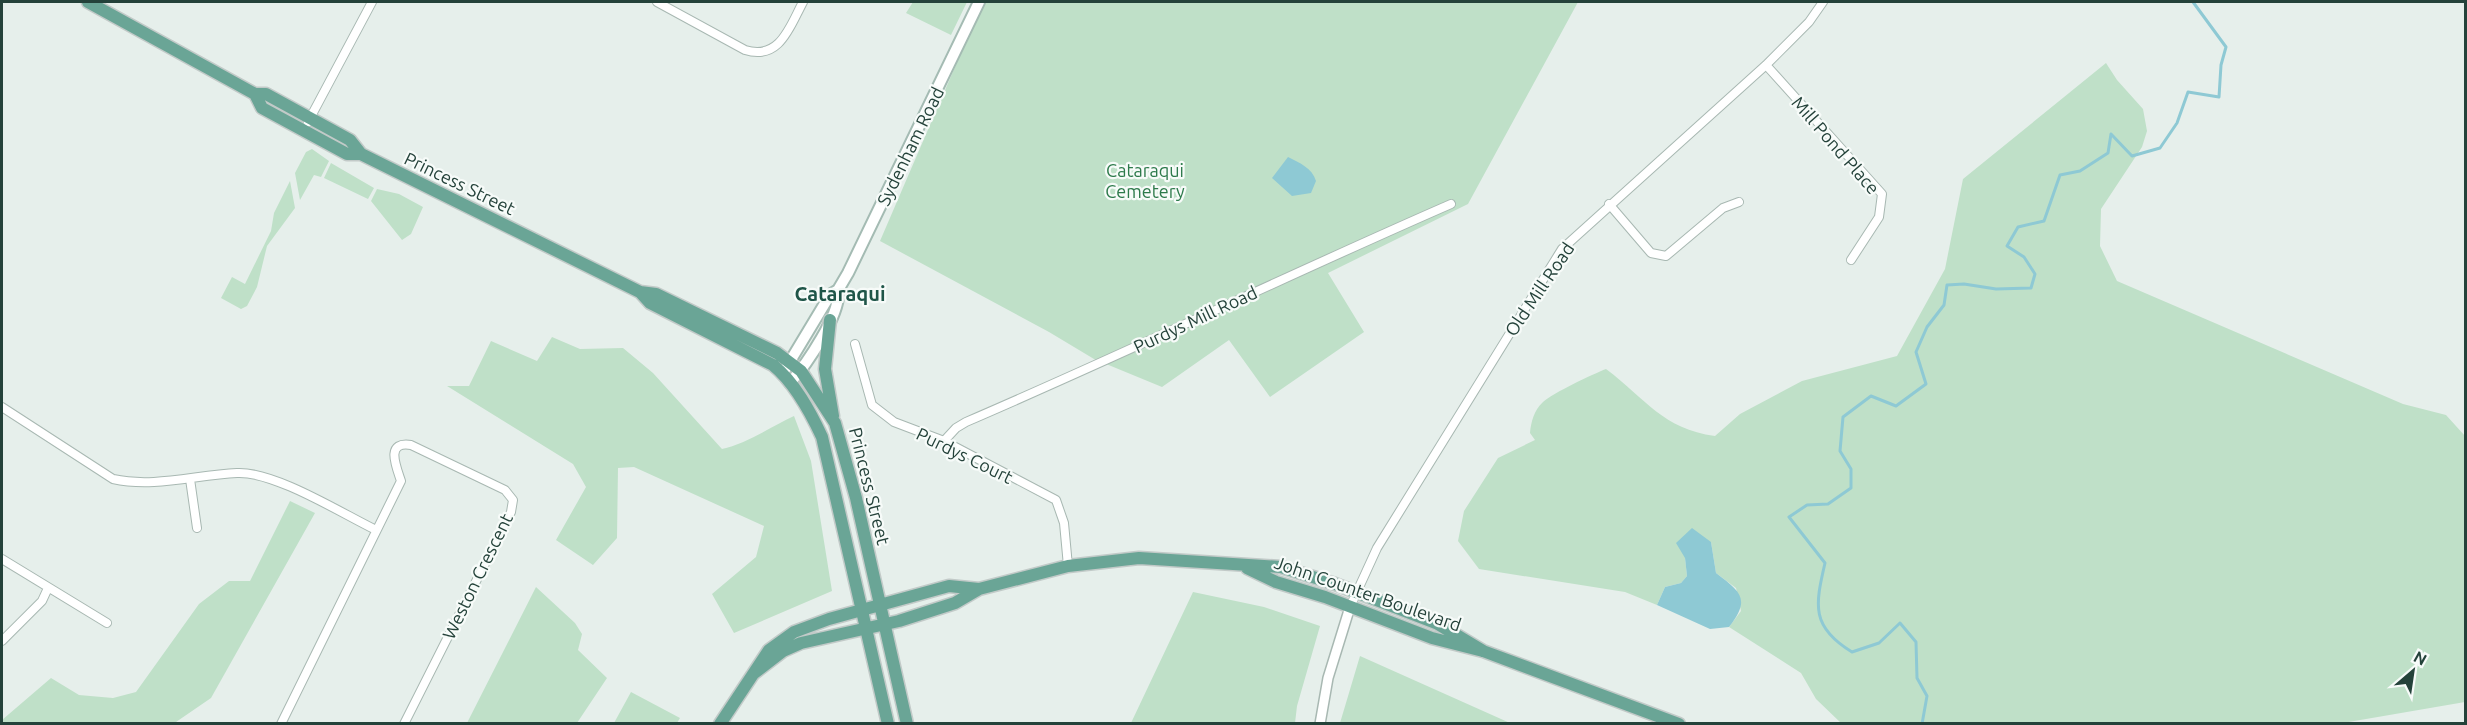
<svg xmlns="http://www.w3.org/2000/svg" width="2467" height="725" viewBox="0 0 2467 725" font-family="Ubuntu,sans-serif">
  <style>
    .green { fill: #bfe0c8 }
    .water { fill: #8ec9d4 }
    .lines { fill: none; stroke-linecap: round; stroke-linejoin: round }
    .stream { stroke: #8ec9d4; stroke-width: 3 }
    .minor-casing { stroke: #a8b8b2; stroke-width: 10 }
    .tertiary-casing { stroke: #a8b8b2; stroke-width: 12 }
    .secondary-casing { stroke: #a4bbb3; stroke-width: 14 }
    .primary-casing { stroke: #c2cac8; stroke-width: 15 }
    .minor { stroke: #fff; stroke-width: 8 }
    .tertiary { stroke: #fff; stroke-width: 9 }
    .secondary { stroke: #fff; stroke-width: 10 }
    .primary { stroke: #6aa596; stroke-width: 12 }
    .labels { text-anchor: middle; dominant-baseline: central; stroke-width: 4.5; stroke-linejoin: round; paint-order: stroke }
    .street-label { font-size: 18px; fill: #24423a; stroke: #f7fbf9 }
    .park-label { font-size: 18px; fill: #2d7a4b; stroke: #f7fbf9 }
    .neighbourhood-label { font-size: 20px; font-weight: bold; fill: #1f5548; stroke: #f7fbf9 }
  </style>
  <rect width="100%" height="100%" fill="#e6efeb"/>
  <!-- green -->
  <path class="green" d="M 913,2 L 967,2 L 951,35 L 906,13 Z
    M 983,2 L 1578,2 L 1468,204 L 1328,273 L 1364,332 L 1270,397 L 1229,340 L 1162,387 L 1094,359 L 1049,332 L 880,241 Z
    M 2106,63 L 2117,80 L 2143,109 L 2147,131 L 2142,147 L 2101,209 L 2100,246 L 2117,281 L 2403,404 L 2446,415 L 2465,436 L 2465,702 L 2337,724 L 1841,723 L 1816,699 L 1801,673 L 1729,627 L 1741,611 L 1736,588 L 1716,573 L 1711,542 L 1685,558 L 1687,576 L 1681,583 L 1665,587 L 1657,605 L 1625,592 L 1479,569 L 1458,541 L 1464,511 L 1498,458 L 1535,440 L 1530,433 C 1531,422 1534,410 1543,402 C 1553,393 1593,374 1606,369 C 1646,399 1663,429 1715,436 L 1740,414 L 1802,381 L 1897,356 L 1945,269 L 1963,179 Z
    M 312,149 L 329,161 L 321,177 L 314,175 L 300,200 L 295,173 L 306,152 Z
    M 331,163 L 374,188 L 368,199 L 324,178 Z
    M 290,181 L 295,208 L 267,246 L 257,287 L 247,306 L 241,309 L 221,298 L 232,277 L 245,284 L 271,231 L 274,213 Z
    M 377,189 L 399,194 L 423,207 L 411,234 L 402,240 L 371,201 Z
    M 552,337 L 580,349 L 623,348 L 653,373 L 722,449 C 745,444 771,427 794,416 L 811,461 L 832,591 L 734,633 L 712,594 L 756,557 L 764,526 L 634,467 L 618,468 L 617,538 L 593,565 L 556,540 L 586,487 L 573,464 L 447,386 L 469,386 L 491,341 L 537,361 Z
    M 290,501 L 315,513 L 211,698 L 176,722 L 2,723 L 2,720 L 51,678 L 79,695 L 113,698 L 136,692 L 199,604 L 229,581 L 250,581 Z
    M 536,587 L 575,623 L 582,634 L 578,650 L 607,678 L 577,723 L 467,723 Z
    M 1193,592 L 1264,607 L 1320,626 L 1297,706 L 1295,723 L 1131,723 Z
    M 1360,656 L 1510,723 L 1340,723 Z
    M 631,692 L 680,718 L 677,723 L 614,723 Z"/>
  <!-- water -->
  <path class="water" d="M 1288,157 C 1300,163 1312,168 1316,181 L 1311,193 L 1292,196 L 1272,178 Z
    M 1692,528 L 1711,542 L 1716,573 C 1741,592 1751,599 1729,627 L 1710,629 L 1657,605 L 1665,587 L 1681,583 L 1687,576 L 1685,558 L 1676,543 Z"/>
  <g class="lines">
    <!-- stream -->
    <path class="stream" d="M 1922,724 L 1927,696 L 1917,678 L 1916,642 L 1900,623 L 1879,643 L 1852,652 C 1811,627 1815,606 1825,563 L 1789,517 L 1807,505 L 1828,504 L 1851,488 L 1851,469 L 1840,451 L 1843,417 L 1871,396 L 1896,406 L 1926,384 L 1916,352 L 1927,327 L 1944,305 L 1947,285 L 1964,284 L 1996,289 L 2031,288 L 2035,274 L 2024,257 L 2007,246 L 2018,227 L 2044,221 L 2060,175 L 2080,171 L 2108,153 L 2111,134 L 2132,156 L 2160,148 L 2177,123 L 2188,92 L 2219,97 L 2221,65 L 2226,47 L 2193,2"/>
    <defs>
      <path id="minor" d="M 657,2 L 745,50 C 780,61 790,26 803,2
        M 1766,65 L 1882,194 L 1879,217 L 1851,260
        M 308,122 L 372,2
        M 1609,204 L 1651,253 L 1666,256 L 1723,208 L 1739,202
        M 855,344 L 872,405 L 894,422 L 944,441 L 1056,500 L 1064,523 L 1068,566
        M 2,407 L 113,479 C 154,488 195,475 237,473 C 274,471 341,513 376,530
        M 944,441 L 956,428 L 966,422 C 1129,352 1288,275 1451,204
        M 190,479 L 197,528
        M 2,559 L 107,623
        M 1350,607 L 1377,548 L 1562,249 L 1766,65 L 1809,22 L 1823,2
        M 2,641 L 42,601 L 48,588
        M 281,724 L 401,481 C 396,466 385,441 411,445 L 505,490 L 513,500 L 511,512 L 404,724"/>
      <path id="tertiary" d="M 1320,724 L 1328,678 L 1350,607"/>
      <path id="secondary" d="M 783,373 L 830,295 L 838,290 L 848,273 L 979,2
        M 790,383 C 806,365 842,313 838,290"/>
      <path id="primary" d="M 88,2 L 255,94 L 266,94 L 350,140 L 361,154
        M 255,94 L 262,108 L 347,154 L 361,154 L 640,292 L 656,294 L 777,353 L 801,371 L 835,423 L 856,498 L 907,724
        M 640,292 L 650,303 L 773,365 C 795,383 810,411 822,437 L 888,724
        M 830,320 L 825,369 L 833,416
        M 1247,568 L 1276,582 L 1325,597 L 1432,638 L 1483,651 L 1679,724
        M 753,674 L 783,651 L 801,643 L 899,621 L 955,603 L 979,589 L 1068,566 L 1139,558 L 1281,567 L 1335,584 L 1438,624 L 1483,651
        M 720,724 L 769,650 L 794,632 L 829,619 L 949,586 L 979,589"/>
    </defs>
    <!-- minor casing -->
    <use href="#minor" class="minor-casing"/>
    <!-- tertiary casing -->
    <use href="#tertiary" class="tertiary-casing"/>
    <!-- secondary casing -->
    <use href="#secondary" class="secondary-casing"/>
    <!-- primary casing -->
    <use href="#primary" class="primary-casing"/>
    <!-- minor -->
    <use href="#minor" class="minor"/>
    <!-- tertiary -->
    <use href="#tertiary" class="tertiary"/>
    <!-- secondary -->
    <use href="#secondary" class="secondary"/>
    <!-- primary -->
    <use href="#primary" class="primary"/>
  </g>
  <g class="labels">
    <!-- street labels -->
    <g class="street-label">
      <text transform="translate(1836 145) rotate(49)">Mill Pond Place</text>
      <text transform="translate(910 146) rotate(-64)">Sydenham Road</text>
      <text transform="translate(460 183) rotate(26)">Princess Street</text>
      <text transform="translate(1539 289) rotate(-56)">Old Mill Road</text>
      <text transform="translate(1195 319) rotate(-25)">Purdys Mill Road</text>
      <text transform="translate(965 455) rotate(26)">Purdys Court</text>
      <text transform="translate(870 486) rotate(76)">Princess Street</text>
      <text transform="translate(477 576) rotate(-64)">Weston Crescent</text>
      <text transform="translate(1368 593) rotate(19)">John Counter Boulevard</text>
    </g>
    <!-- park labels -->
    <g class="park-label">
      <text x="1145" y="170">Cataraqui<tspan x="1145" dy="21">Cemetery</tspan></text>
    </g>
    <!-- neighbourhood labels -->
    <g class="neighbourhood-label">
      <text x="840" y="293">Cataraqui</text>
    </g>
  </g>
  <!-- border -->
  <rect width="2467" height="725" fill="none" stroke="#24423a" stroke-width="6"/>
  <!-- north arrow -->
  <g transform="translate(2413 671) rotate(29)" stroke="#f7fbf9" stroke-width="4.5" paint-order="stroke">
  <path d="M0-4.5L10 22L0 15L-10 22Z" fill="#24423a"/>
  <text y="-9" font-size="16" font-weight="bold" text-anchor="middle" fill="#24423a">N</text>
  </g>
</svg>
